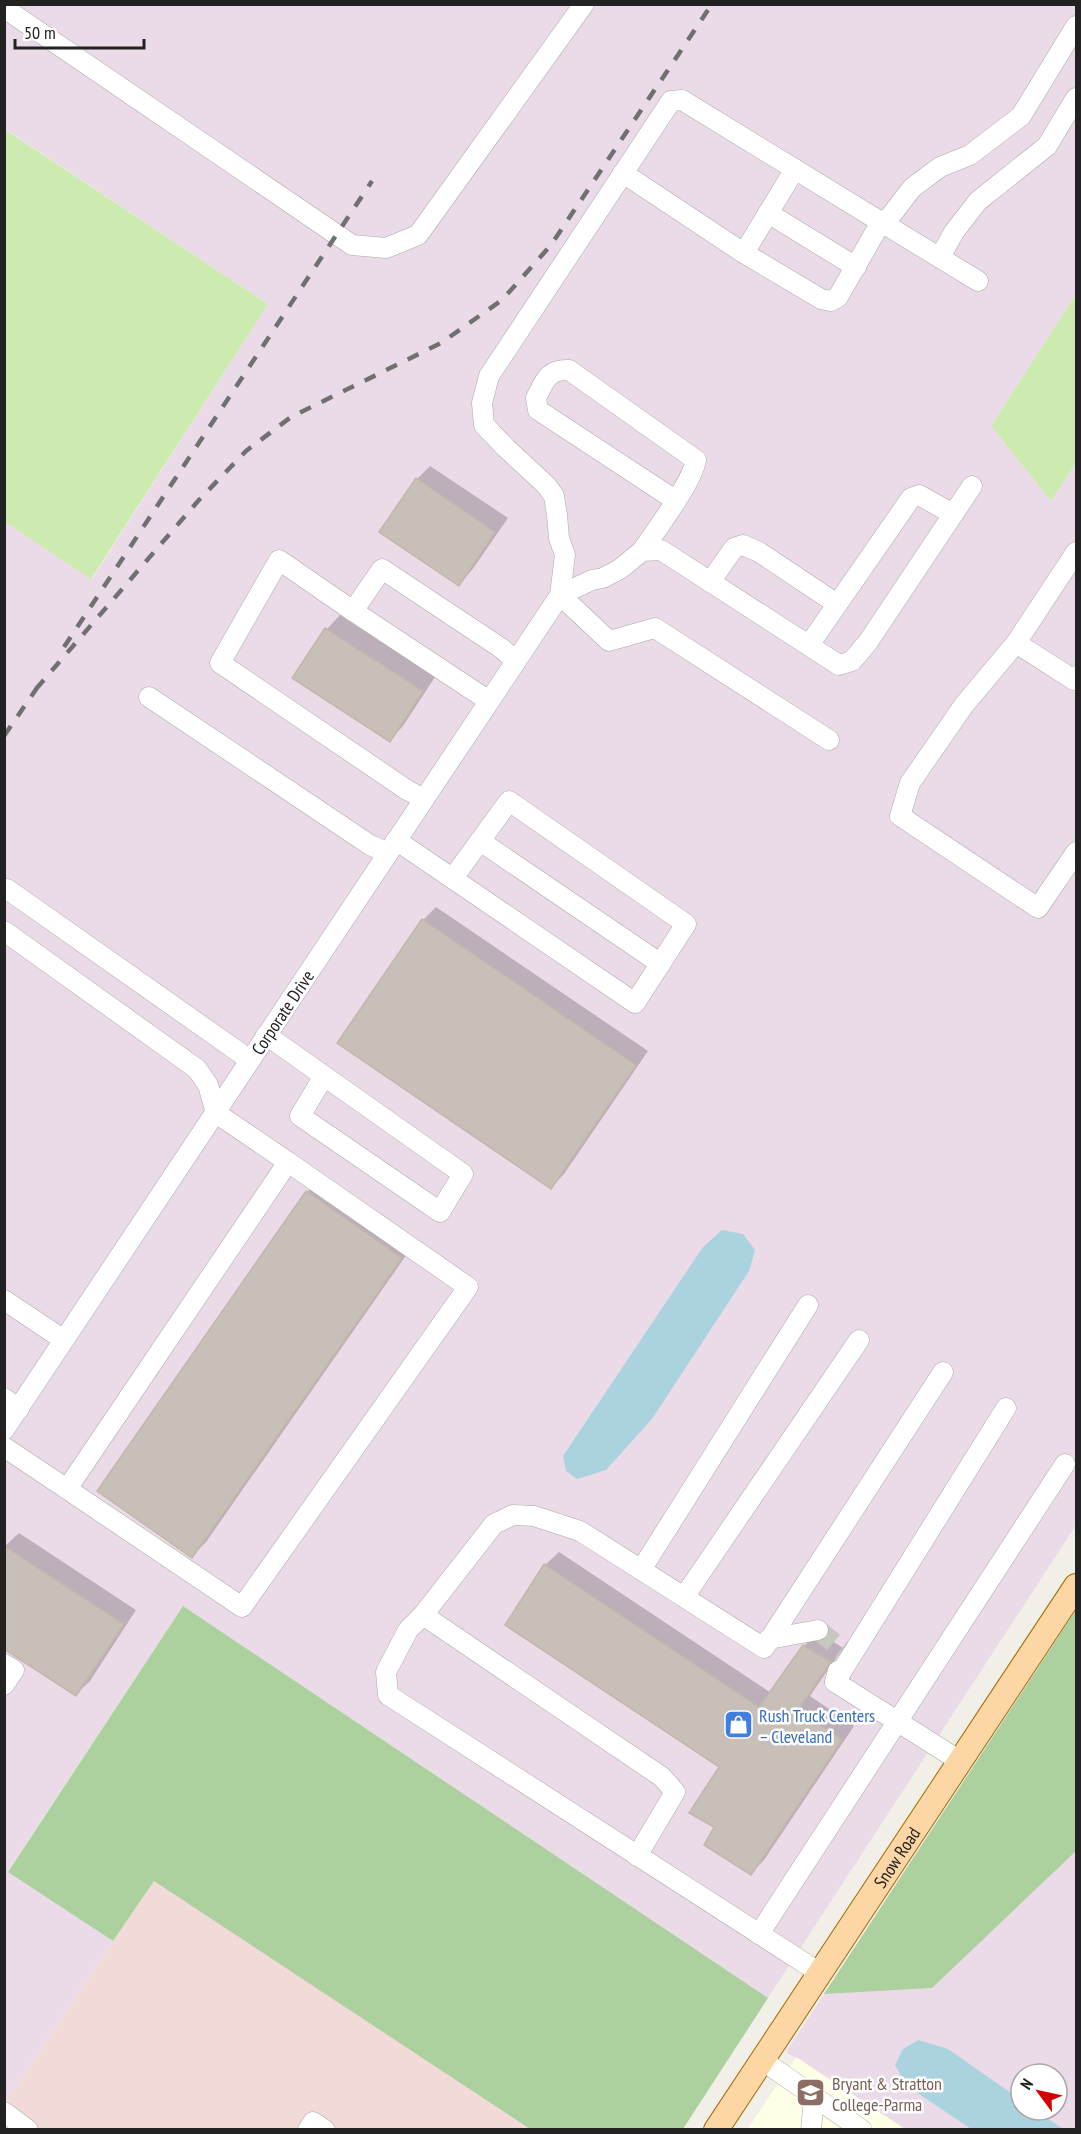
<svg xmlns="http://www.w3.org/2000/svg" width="1081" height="2134" viewBox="0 0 1081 2134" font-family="'PT Sans Narrow',sans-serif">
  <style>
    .commercial { fill: #f2dad9 }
    .industrial { fill: #ebdbe8; fill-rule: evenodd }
    .education { fill: #ffffe5 }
    .grass { fill: #cdebb0 }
    .forest { fill: #add19e }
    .water { fill: #aad3df }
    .shadow { fill: #0003 }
    .building { fill: #c7bfb8; stroke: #c4b6ab; stroke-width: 1.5 }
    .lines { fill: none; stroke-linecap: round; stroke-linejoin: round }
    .minor-tunnel { stroke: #c8c6c1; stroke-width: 20; stroke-dasharray: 20 10; stroke-linecap: butt }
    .minor-casing { stroke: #a9a9a9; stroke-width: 21 }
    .major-casing { stroke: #a06b00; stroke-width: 26 }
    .minor { stroke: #fff; stroke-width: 20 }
    .major { stroke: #fcd6a4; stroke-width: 24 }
    .rail { stroke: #707070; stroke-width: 4.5; stroke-dasharray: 12 12; stroke-linecap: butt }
    .labels { text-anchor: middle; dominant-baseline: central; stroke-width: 5; stroke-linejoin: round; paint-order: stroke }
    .street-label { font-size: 18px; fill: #222; stroke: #fff }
    .shop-label { font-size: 18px; fill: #366cbe; stroke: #fff; text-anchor: start }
    .education-label { font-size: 18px; fill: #785e54; stroke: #fff; text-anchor: start }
  </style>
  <rect width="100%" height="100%" fill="#f2efe9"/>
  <!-- commercial -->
  <path class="commercial" d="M 154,1880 L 530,2129 L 5,2130 L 5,2103 Z"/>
  <!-- industrial -->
  <path class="industrial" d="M 5,5 L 1076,5 L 1076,294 L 991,426 L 1051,501 L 1076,463 L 1076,1525 L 768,1998 L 183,1606 L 8,1871 L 113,1941 L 5,2103 L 5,522 L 92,579 L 268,304 L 5,129 Z
    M 1076,1610 L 1076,2129 L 903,2129 L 786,2052 ZM 1021,2074 L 1057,2074 L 1057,2110 L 1021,2110 Z"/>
  <!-- education -->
  <path class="education" d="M 796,2057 L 905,2129 L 747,2130 Z"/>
  <!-- grass -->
  <path class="grass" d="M 4,129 L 268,304 L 91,579 L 5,522 Z
    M 1076,294 L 1076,463 L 1051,501 L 991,426 Z"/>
  <!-- forest -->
  <path class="forest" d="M 183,1606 L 768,1998 L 683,2129 L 530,2129 L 154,1881 L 113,1941 L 8,1872 Z
    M 1076,1610 L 1076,1851 L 932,1988 L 824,1994 Z"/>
  <!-- water -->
  <path class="water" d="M 722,1230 L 743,1234 L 755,1250 L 749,1271 L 652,1419 L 606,1470 L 577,1479 L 566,1471 L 563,1456 L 703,1247 Z
    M 918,2040 L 948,2049 L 1021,2100 L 1021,2110 L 1035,2110 L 1063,2129 L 971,2129 L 907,2086 L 895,2065 L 903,2049 Z"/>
  <!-- shadow -->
  <path class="shadow" d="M 430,466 L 508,518 L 472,570 L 459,584 L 417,479 Z
    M 340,615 L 435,677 L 403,726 L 390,740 L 295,678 L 327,629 Z
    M 436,907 L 648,1051 L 564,1174 L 551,1187 L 423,920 Z
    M 321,1179 L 414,1244 L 206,1542 L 192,1556 L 307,1192 Z
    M 19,1533 L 136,1610 L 90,1681 L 76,1694 L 4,1547 Z
    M 559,1552 L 771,1693 L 804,1646 L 818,1632 L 843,1648 L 810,1696 L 854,1726 L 764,1860 L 751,1873 L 717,1827 L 721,1766 L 545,1565 Z"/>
  <!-- building -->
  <path class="building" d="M 416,478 L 495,532 L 459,586 L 379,532 Z
    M 325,628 L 423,691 L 390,742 L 292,678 Z
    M 422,919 L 636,1065 L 551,1189 L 337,1043 Z
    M 306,1191 L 402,1258 L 192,1558 L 97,1491 Z
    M 4,1546 L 124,1624 L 76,1696 L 4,1649 Z
    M 544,1564 L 759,1707 L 803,1645 L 831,1662 L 798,1710 L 842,1740 L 751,1875 L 704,1845 L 714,1827 L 689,1813 L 719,1767 L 505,1625 Z"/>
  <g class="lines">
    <!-- minor-tunnel -->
    <path class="minor-tunnel" d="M 818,1630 L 843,1650"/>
    <defs>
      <g id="minor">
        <path d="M 4,8 L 352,245 L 386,248 L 418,235 L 584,4"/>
        <path d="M 623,173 L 742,252 L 821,299 L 831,301 L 838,297 L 881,222 L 978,281"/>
        <path d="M 768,213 L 856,267"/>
        <path d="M 744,253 L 795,169"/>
        <path d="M 940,257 L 954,232 L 978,201 L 1047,146 L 1076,98"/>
        <path d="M 642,551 C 656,530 693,481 696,460 L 569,370 C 547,369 545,381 536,398 L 538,410 L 675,500"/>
        <path d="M 1076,552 L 1016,643 L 964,705 L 910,783 L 900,816 L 1038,908 L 1076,852"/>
        <path d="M 710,582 L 734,548 L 743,545 L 759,552 L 837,604"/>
        <path d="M 560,595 L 592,580 L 603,578 L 620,569 L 642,551 L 661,550 L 839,665 L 852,661 L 868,642 L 972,486"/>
        <path d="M 560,595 L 609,641 L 655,628 L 829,740"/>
        <path d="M 353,611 L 279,560 L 220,663 L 407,790 L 424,799"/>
        <path d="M 1016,643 L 1074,680 L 1076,676"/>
        <path d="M 809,645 L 911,498 L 919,495 L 953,514"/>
        <path d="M 149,697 L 370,845 L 388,853"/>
        <path d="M 489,701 L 353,611 L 382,569 L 501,648 L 516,661"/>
        <path d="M 396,840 L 635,1003 L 686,924 L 509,801 L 453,878"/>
        <path d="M 480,841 L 661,964"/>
        <path d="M 7,889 L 250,1060"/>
        <path d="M 4,931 L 197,1069 L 208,1085 L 216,1113 L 288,1162 L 67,1489 L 4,1447"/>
        <path d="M 266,1035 L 286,1049 L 463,1174 L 440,1212 L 300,1116 L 324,1076"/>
        <path d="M 4,1300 L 64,1340"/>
        <path d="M 4,1398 L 19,1409"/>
        <path id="s1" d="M 4,1430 L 560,595 L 565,555 L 559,538 L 557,515 L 554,496 L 546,485 L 506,448 L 484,425 L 482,403 L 489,376 L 671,101 L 682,100 L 881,222 L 889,218 L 912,188 L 940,167 L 970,155 L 1021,116 L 1076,26"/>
        <path d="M 67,1489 L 242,1607 L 468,1287 L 288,1162"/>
        <path d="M 641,1570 L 808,1305"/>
        <path d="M 684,1597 L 859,1340"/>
        <path d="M 423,1615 L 662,1777 L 675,1792 L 637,1856"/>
        <path d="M 769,1639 L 818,1630"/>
        <path d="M 4,1664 L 14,1670 L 4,1685"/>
        <path d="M 838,1671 L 835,1682 L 960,1761"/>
        <path d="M 835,1682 L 1006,1408"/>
        <path d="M 759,1934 L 1065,1464"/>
        <path d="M 820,1973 L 388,1695 L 386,1672 L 408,1630 L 423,1615 L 494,1524 L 513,1515 L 534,1516 L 580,1531 L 764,1648 L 943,1372"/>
        <path d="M 762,2060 L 862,2130"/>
        <path d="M 4,2112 L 28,2130"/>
        <path d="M 308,2130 L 313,2122 L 325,2130"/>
        <path d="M 811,2130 L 814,2097"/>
      </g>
      <g id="major">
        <path id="s2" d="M 716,2130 L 1076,1586"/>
      </g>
    </defs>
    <!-- minor casing -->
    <use href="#minor" class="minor-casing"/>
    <!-- major casing -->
    <use href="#major" class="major-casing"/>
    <!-- minor -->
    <use href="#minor" class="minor"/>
    <!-- major -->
    <use href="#major" class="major"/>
    <!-- rail -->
    <path class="rail" d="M 64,647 L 372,181
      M 36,689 L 198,501 L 246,451 L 291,417 L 441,343 L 502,300 L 551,245 L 712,4
      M 4,736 L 41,682"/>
  </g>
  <!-- icons -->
  <defs>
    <symbol id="shop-square" viewBox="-11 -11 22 22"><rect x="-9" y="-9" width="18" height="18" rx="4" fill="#3f7fe0" stroke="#fff"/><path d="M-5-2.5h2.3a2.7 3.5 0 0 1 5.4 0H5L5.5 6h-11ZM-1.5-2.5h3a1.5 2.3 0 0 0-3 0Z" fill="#fff"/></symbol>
    <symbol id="university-square" viewBox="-11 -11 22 22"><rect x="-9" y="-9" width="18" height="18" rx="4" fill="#8d6e63" stroke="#fff"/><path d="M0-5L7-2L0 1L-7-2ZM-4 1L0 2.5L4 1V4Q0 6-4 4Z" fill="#fff"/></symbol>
  </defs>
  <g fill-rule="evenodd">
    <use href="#shop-square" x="722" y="1708" width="33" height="33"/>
    <use href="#university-square" x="794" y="2076" width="33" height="33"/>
  </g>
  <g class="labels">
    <!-- street labels -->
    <g class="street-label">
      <text stroke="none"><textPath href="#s1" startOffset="502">Corporate Drive</textPath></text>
      <text stroke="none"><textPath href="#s2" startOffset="327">Snow Road</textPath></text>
    </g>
    <!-- shop labels -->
    <g class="shop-label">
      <text x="759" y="1715">Rush Truck Centers<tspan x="759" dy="21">– Cleveland</tspan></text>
    </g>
    <!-- education labels -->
    <g class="education-label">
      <text x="832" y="2083">Bryant &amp; Stratton<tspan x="832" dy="21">College-Parma</tspan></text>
    </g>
  </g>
  <!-- border -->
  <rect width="1081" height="2134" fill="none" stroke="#222222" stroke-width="12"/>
  <!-- north arrow -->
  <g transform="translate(1039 2092) rotate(303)"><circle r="28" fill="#ffffff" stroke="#a7a7a7" stroke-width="1.5"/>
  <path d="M0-4.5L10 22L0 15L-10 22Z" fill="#d40000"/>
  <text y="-9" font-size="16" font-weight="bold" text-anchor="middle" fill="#222222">N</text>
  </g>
  <!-- scale -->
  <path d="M15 39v9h129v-9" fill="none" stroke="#222222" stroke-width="3"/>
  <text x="24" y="39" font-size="18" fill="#222222" stroke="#ffffff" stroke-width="4.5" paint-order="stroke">50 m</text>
</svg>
